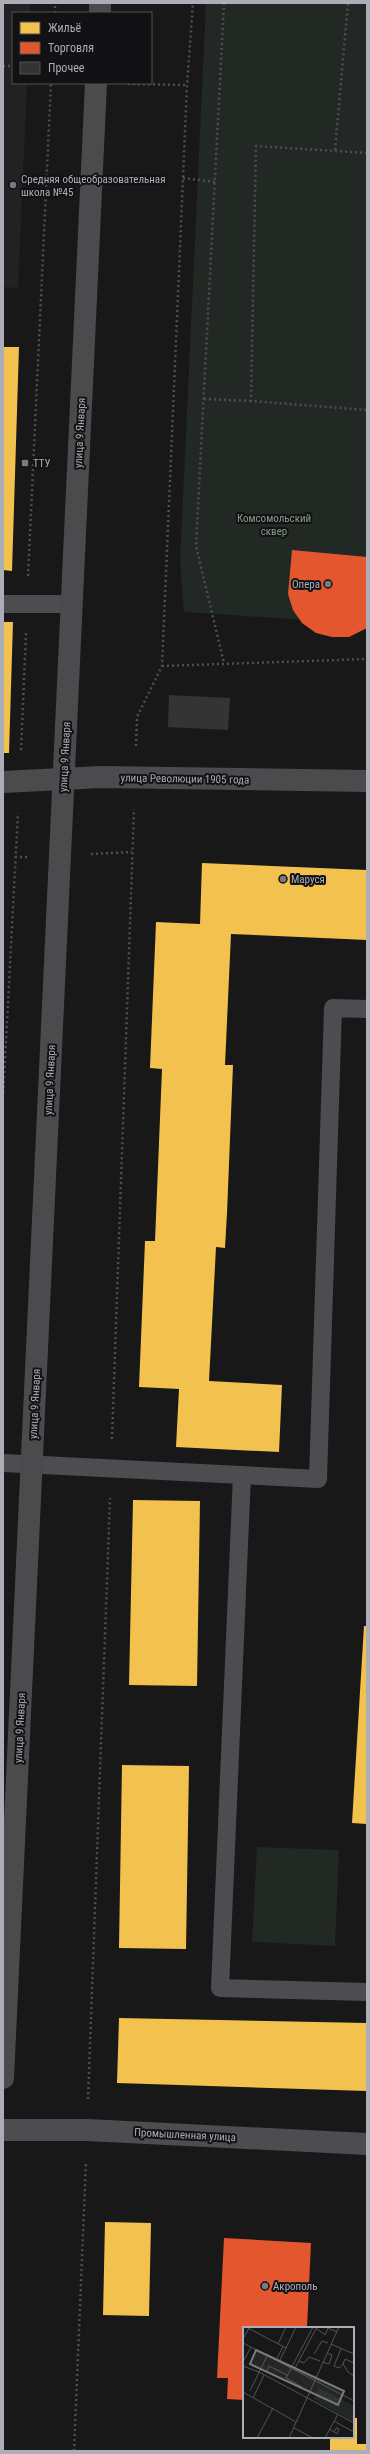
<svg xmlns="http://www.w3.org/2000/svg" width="370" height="2454" viewBox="0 0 370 2454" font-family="'Roboto Condensed',sans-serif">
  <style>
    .built { fill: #222224 }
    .green { fill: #222823 }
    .homes { fill: #f2c14e }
    .shops { fill: #e4572e }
    .building { fill: #343435 }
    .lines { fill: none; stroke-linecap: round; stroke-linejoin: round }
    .path { stroke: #4e4f51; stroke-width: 2.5; stroke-dasharray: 2 3; stroke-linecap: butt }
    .lane { stroke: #4d4d51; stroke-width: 18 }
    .street { stroke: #4d4d51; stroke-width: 22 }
    .secondary { stroke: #4b4b4e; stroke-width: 22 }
    .poi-dot { fill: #787a7f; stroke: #121214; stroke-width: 1.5 }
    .labels { text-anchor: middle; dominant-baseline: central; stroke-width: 4; stroke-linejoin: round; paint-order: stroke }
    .poi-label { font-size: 11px; fill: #abaeb7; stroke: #121214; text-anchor: start }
    .street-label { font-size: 11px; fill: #abaeb7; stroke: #121214 }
    .park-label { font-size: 11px; fill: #849f88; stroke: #121214 }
    .inset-road { fill: none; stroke: #535458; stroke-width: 1 }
    .view { fill: #787a7f; fill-opacity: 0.15; stroke: #787a7f; stroke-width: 2 }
    .inset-edge { fill: none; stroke: #abaeb7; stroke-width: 2 }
  </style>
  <rect width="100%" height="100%" fill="#181818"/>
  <!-- built -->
  <path class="built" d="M 3,3 L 31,3 L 30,13 L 13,13 L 13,83 L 27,83 L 18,288 L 3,287 Z"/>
  <!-- green -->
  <path class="green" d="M 206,3 L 367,3 L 367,624 L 184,612 L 180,562 Z
    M 257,1847 L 339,1850 L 335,1946 L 252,1942 Z"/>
  <!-- homes -->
  <path class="homes" d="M 3,347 L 19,347 L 12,571 L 3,570 Z
    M 3,622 L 13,622 L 9,753 L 3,753 Z
    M 202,863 L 367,870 L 367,940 L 231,934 L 225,1065 L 233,1065 L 227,1213 L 225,1248 L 216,1247 L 209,1381 L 282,1385 L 279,1452 L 176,1447 L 179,1389 L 139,1387 L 145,1241 L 155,1241 L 162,1069 L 150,1068 L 156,922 L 200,924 Z
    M 133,1500 L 200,1501 L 197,1686 L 129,1685 Z
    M 364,1626 L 367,1626 L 367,1824 L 352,1823 Z
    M 122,1765 L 189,1766 L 186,1949 L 119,1948 Z
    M 119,2018 L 367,2023 L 367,2091 L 117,2083 Z
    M 105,2222 L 151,2223 L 149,2316 L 103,2315 Z
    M 353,2418 L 357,2418 L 357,2444 L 367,2444 L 367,2451 L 330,2451 L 330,2437 L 353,2437 Z"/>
  <!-- shops -->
  <path class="shops" d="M 292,550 L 367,557 L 367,628 L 349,637 L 332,637 L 316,633 L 302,623 L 293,610 L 288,594 Z
    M 224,2238 L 311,2243 L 307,2328 L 244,2328 L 244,2400 L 227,2399 L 228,2378 L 217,2378 Z"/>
  <!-- building -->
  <path class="building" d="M 169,695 L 230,698 L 228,730 L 168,727 Z"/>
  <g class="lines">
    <!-- path -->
    <path class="path" d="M 224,3 L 196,546 L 224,663
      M 55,13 L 55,3
      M 3,66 L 13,66
      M 128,84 L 187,85
      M 335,150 L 348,3
      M 367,153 L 256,146 L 251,401 L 367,410
      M 183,178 L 215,182
      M 204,399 L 251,401
      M 28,576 L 51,83
      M 162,666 L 367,659
      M 136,746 L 137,717 L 162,666 L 187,85 L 193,3
      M 21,750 L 26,633
      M 91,854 L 132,852
      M 15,857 L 28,857
      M 3,1098 L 18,813
      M 112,1439 L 134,809
      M 88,2099 L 110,1498
      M 74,2451 L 86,2162"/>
    <!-- lane -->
    <path class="lane" d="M 3,604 L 72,604
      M 3,1463 L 318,1479 L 333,1008 L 367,1009
      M 242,1475 L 220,1988 L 367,1992"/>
    <!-- street -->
    <path class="street" d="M 3,2130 L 87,2130 L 367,2144"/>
    <!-- secondary -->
    <path class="secondary" d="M 100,13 L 100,3
      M 3,782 L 101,777 L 367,781
      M 3,2078 L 96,83"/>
  </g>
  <!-- markers -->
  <g class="poi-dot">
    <circle cx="13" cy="185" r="4"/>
    <rect x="21" y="459" width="8" height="8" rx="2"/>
    <circle cx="328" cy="584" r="4"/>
    <circle cx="283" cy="879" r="4"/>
    <circle cx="265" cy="2286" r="4"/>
  </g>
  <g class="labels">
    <!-- poi labels -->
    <g class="poi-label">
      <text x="21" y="179">Средняя общеобразовательная<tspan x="21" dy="13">школа №45</tspan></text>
      <text x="33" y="463">ТТУ</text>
      <text x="320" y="584" text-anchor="end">Опера</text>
      <text x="291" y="879">Маруся</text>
      <text x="273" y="2286">Акрополь</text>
    </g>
    <!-- street labels -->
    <g class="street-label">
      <text transform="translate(80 433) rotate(-87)">улица 9 Января</text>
      <text transform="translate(65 757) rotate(-87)">улица 9 Января</text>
      <text transform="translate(185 779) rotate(1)">улица Революции 1905 года</text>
      <text transform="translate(50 1080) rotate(-87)">улица 9 Января</text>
      <text transform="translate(35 1404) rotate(-87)">улица 9 Января</text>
      <text transform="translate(20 1728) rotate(-87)">улица 9 Января</text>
      <text transform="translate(185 2135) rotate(3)">Промышленная улица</text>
    </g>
    <!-- park labels -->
    <g class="park-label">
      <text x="274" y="518">Комсомольский<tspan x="274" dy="13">сквер</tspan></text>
    </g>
  </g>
  <!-- overview -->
  <g transform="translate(243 2327)">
    <rect width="111" height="111" fill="#181818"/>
    <path d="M 76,61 L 111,79 L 111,95 L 70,72 Z" fill="#222823"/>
    <path class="inset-road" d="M 3,0 L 43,21 L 53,0M 73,1 L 82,8 L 85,1 L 94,5M 0,12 L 6,1M 0,16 L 111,74M 35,17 L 43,0M 88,17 L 111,27M 98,22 L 91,39 L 96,41 L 100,37M 71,27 L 79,14 L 85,16M 33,33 L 40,20M 56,34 L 61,36 L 66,30 L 77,34M 0,35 L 8,20M 36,35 L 43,21M 80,35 L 86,37 L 89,28 L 84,26M 111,36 L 102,32 L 100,37 L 105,45 L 111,49M 0,39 L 16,45 L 111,96M 52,41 L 74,0M 23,45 L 26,39 L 44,48M 58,62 L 59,60 L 43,51 L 70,0M 7,64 L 24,29M 0,65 L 53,95M 10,71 L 21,48M 91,94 L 109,104 L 111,102M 51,101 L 70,111M 87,102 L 91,105 L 94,107 L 96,102 L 93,101 L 91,105M 14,111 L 30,81M 46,111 L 96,0M 82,111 L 95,87"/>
    <path class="view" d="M 13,23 L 101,64 L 95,78 L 7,37 Z"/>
    <rect width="111" height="111" class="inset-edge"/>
  </g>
  <!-- border -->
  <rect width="370" height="2454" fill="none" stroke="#abaeb7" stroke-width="8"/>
  <!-- legend -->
  <rect x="12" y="12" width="140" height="72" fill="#121214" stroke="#4f5055"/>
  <rect x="20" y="22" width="20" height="12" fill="#f2c14e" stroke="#4f5055"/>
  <text x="48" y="32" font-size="12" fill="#abaeb7">Жильё</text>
  <rect x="20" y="42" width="20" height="12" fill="#e4572e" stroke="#4f5055"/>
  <text x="48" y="52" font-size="12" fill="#abaeb7">Торговля</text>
  <rect x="20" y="62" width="20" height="12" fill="#343435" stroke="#4f5055"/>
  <text x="48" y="72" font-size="12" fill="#abaeb7">Прочее</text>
</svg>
